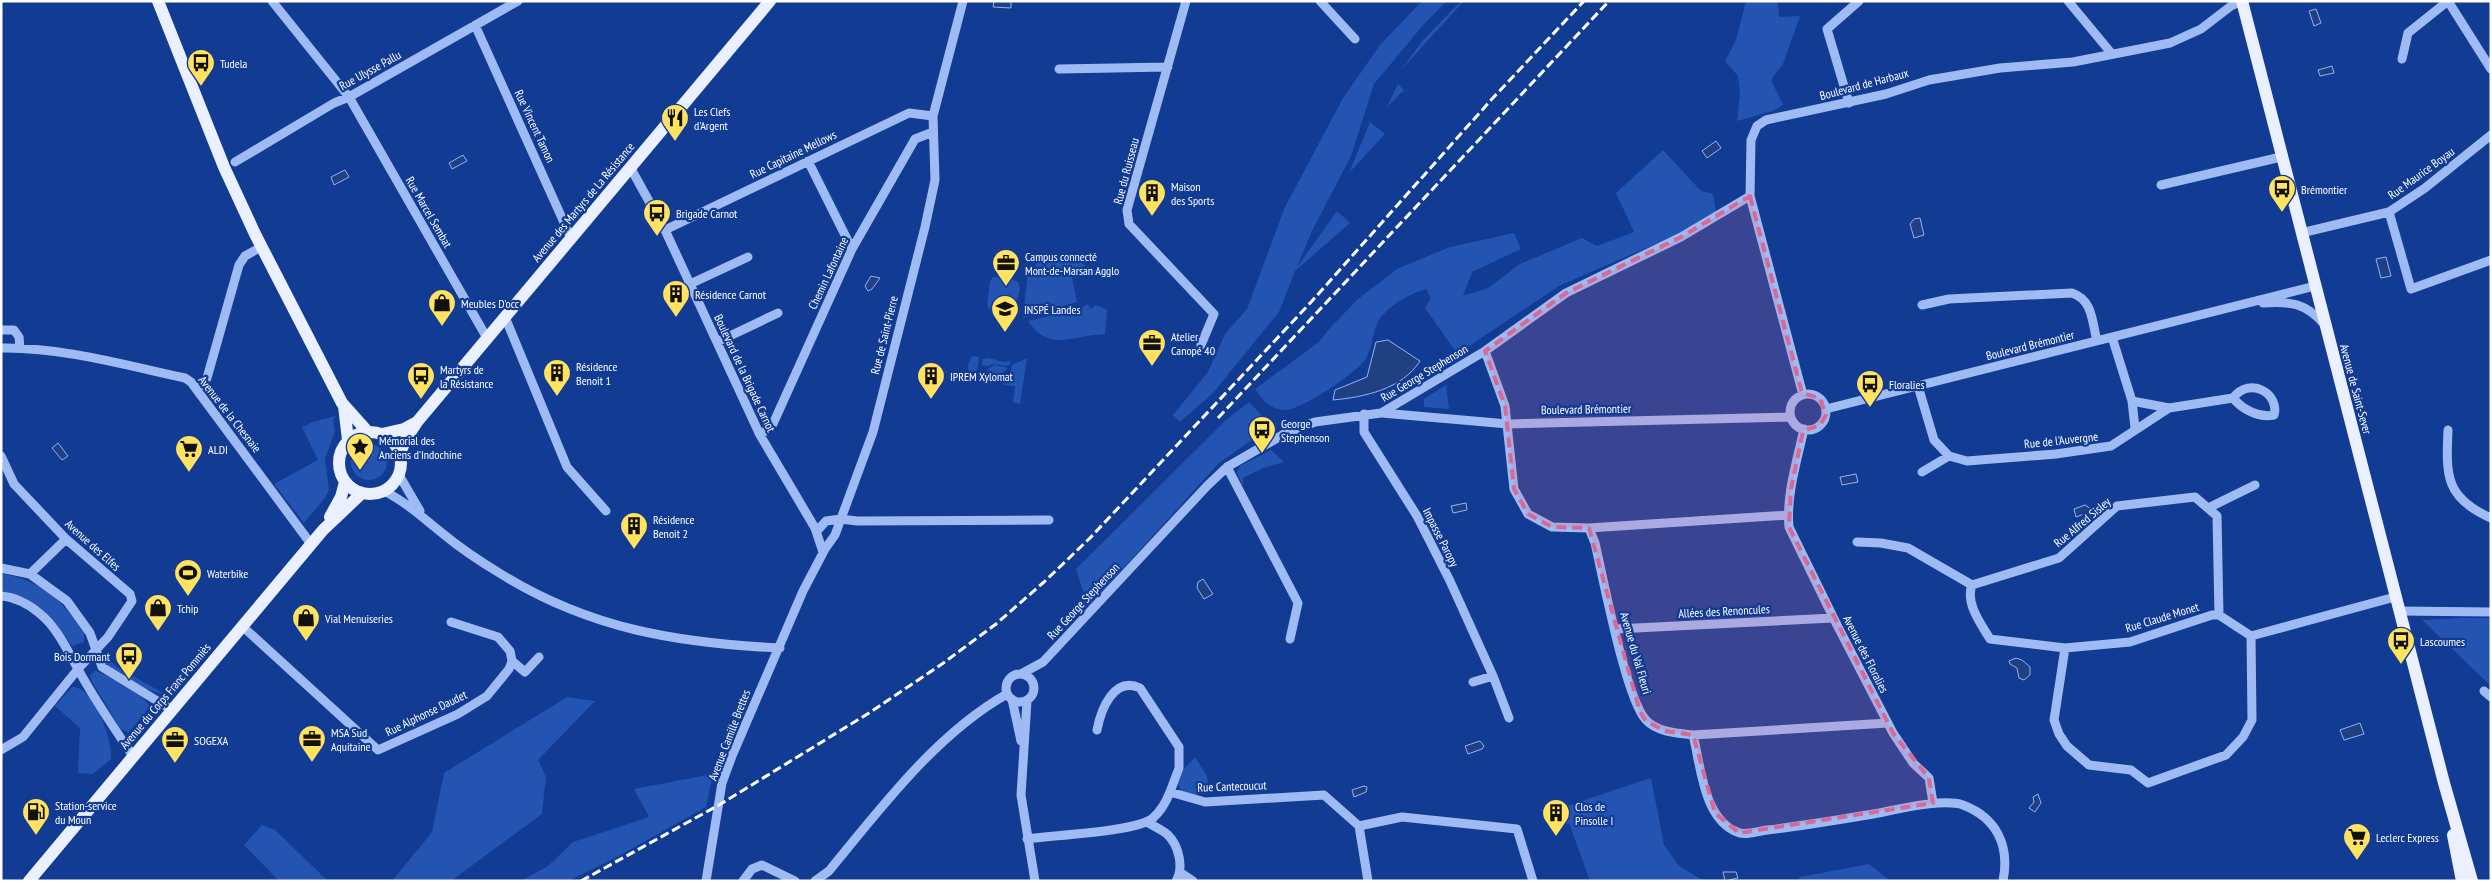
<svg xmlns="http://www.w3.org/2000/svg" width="2492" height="882" viewBox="0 0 2492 882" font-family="'PT Sans Narrow',sans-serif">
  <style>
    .green { fill: #2354b2 }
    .water { fill: #214082; stroke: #91b4f6 }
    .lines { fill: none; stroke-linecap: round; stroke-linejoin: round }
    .minor { stroke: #9fbbf3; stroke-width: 9 }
    .major { stroke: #eaf0ff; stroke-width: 12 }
    .rail { stroke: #fff; stroke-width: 3; stroke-dasharray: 9 4; stroke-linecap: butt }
    .marked { fill: #d76994; fill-opacity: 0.2; stroke: #d76994; stroke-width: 4; stroke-dasharray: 10 6; stroke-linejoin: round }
    .labels { text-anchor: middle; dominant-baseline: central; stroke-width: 4.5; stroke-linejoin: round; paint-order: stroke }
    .poi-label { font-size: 12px; fill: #fff; stroke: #123b93; text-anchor: start }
    .street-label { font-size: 12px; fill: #fff; stroke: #123b93 }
  </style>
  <rect width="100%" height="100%" fill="#123b93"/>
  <!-- green -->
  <path class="green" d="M 1422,1 L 1447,1 L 1424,24 L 1374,84 L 1351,156 L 1312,231 L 1297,267 L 1337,211 L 1350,223 L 1295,271 L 1279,312 L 1213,393 L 1180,422 L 1173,415 L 1208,372 L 1225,334 L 1247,309 L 1285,207 L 1343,98 L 1380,45 Z
    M 1461,1 L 1464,1 L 1400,71 L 1423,40 Z
    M 1746,1 L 1778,1 L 1779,17 L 1800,16 L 1783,64 L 1771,80 L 1783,105 L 1773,111 L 1737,121 L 1740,94 L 1738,76 L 1725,61 L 1736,40 Z
    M 1398,84 L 1404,90 L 1387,107 Z
    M 1370,122 L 1385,134 L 1349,173 Z
    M 1663,150 L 1701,191 L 1713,194 L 1717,217 L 1559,286 L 1468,347 L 1456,352 L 1425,308 L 1431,298 L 1426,289 C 1406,296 1396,301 1381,317 C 1373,327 1373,345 1367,357 C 1360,371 1302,410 1285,410 C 1270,410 1263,400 1255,389 L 1319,342 L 1330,328 L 1358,299 L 1397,269 L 1450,247 L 1514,233 L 1521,249 L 1472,272 L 1463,296 L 1488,288 L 1520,264 L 1582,238 L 1597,246 L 1634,232 L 1616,193 Z
    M 1037,260 L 1081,262 L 1085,265 L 1072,278 L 1077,302 L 1023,318 L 1028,271 L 1030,268 L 1035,268 Z
    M 993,277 L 1013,279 L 1018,282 L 1020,289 L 1014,312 L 992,311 L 987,306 L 990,281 Z
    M 1087,304 L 1091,309 L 1096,305 L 1107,310 L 1105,334 C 1074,335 1049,353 1028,321 L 1081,308 Z
    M 972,356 L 979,357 C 977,370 978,371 969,382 L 968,365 Z
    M 989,358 L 1003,362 L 1011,361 L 1009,365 C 1000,367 996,362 987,366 L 982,365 L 982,359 Z
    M 1027,358 L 1020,404 L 1013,402 L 1015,386 L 1003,385 L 1004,379 L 1011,372 L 1012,365 Z
    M 994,365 L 1008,368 L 993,382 L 987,373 L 988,369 Z
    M 979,374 L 985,375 L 991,384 L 972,382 Z
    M 1446,385 L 1449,409 L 1424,407 L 1424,399 Z
    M 1249,402 L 1272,426 L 1219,463 L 1088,607 L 1076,569 L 1226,420 Z
    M 336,416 L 333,420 L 335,431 L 325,459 L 329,490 L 325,498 L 304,523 L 274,484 L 318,460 L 302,427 L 313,422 Z
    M351 462a18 18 0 1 1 36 0a18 18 0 1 1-36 0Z
    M 1271,450 L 1284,462 L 1263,468 L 1243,478 L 1243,486 L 1237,473 L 1240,466 Z
    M 1,573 C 43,582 61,599 84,633 L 84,642 L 72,646 L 56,624 L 33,603 L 1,591 Z
    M 2462,618 L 2491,618 L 2491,686 L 2422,620 Z
    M 104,652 L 115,666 L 165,694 C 144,691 117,676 103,660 Z
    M 95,671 C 110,676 144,693 150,707 L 128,733 L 120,728 L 91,680 L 90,675 Z
    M 72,687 C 94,686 113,740 111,759 L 93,774 L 78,773 L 80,728 L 55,706 Z
    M 567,697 L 595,701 L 538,760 L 546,777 L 542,814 L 451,881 L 392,881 L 432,832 L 444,773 Z
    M 1195,757 L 1207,776 L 1209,793 L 1190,795 L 1182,792 L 1178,784 L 1183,770 Z
    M 713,774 L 706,807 L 615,858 L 568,881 L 521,881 L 548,866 L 573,842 L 649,817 L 634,789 Z
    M 1651,778 L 1664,845 L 1679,866 L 1704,881 L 1590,881 L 1569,823 L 1565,824 L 1561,808 Z
    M 262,825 L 275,830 L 328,881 L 279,881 L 244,845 Z
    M 1869,864 L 1890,881 L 1797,881 L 1800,877 Z"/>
  <!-- water -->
  <path class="water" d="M 994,1 L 1011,1 L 1011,8 L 993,7 Z
    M 2316,9 L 2321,23 L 2314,26 L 2309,11 Z
    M 2332,66 L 2334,73 L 2320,76 L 2318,70 Z
    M 1716,141 L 1721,148 L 1707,158 L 1702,151 Z
    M 463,155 L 467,161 L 452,169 L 449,163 Z
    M 345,170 L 349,177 L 334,185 L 331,177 Z
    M 1920,218 L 1924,235 L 1914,238 L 1910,224 L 1914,219 Z
    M 2386,257 L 2391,276 L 2381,278 L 2376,259 Z
    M 871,276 L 880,278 L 872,289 L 868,291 L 865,286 Z
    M 1388,340 L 1420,361 C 1402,389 1365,397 1333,400 L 1335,390 L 1367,377 L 1376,342 Z
    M 58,443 L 68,456 L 62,460 L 52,448 Z
    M 1856,474 L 1858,482 L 1842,485 L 1840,477 Z
    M 1466,503 L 1467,510 L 1453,513 L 1451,506 Z
    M 2085,505 L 2091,509 L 2087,516 L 2084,514 L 2076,517 L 2074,509 Z
    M 1203,579 L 1213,594 L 1204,599 L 1197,588 L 1198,582 Z
    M 2016,658 L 2022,660 L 2030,667 L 2030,675 L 2024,680 L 2019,678 L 2017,668 L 2010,664 L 2009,661 Z
    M 2360,723 L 2364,734 L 2344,740 L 2340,730 Z
    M 1480,741 L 1484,746 L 1482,749 L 1468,754 L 1465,746 Z
    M 1364,786 L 1367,787 L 1366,792 L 1354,797 L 1352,790 Z
    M 2038,794 L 2041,803 L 2035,812 L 2029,808 L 2034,802 L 2033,797 Z
    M 1723,872 L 1736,872 L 1738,878 L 1725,881 Z"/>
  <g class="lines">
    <!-- minor -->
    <path class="minor" d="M 272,1 L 349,97 L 487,338
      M 1186,1 L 1127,210 L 1129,224 L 1214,314 L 1201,345
      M 1320,1 L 1355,39
      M 2068,1 L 2112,54
      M 2448,1 L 2491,69
      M 475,25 L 571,238
      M 2402,59 L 2408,33 L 2448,1
      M 1059,69 L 1168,67
      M 1849,103 L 1827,29 L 1859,1
      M 808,161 L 852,249
      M 235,162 L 334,103 L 349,97 L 518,1
      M 630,167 L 665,230 L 760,435 L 815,528 L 823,552
      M 2161,185 L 2281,157
      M 2389,212 L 2411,289 L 2491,260
      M 665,230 L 909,113 L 933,116
      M 2301,233 L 2389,212 L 2425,188 L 2491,135
      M 690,284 L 748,257
      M 2263,303 C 2291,301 2306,303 2325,325
      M 1922,305 L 1949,299 L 2072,293 C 2093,300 2092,322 2097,341
      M 505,317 L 567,467 L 606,511
      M 1,330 L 14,330 L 19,337 L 20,348
      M 2112,337 L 2132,401 L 2135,428
      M 717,342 L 778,313
      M 1,348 C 62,347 125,365 185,378 L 191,382 L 311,544
      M 1485,351 L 1505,406 L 1514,489 L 1528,514 L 1552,527 L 1589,528 L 1595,543 C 1603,577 1626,699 1646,720 C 1657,732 1677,733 1693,735 L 1888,723
      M 1918,386 L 1934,440 L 1949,456 L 1967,461 L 2056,454 L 2111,446 L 2169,408
      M 198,389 L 207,378 L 239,265 L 245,256 L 261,247
      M1790 412a18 18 0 1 1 36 0a18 18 0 1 1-36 0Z
      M 1803,395 L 1750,196 L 1751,140 L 1757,126 L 1766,120 L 1886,94 L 1929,80 L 2000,68 L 2073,62 L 2170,43 L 2201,29 L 2231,6 L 2242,1
      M 2132,401 L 2169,408 L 2233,398 C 2243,410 2259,418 2274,415 C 2280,395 2251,375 2233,398
      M 1826,409 L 2315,286
      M 1382,413 L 1508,424 L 1791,417
      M 1364,414 L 1364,432 L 1417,516 L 1450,581 L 1493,676 L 1473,682
      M 1804,429 C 1797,461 1786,495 1789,527 L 1837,625 L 1893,733 L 1913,763 L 1929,778 L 1933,803
      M 2448,430 C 2446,475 2445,498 2491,518
      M 760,435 L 772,426 L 852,249 L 915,139 L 933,132
      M 1,456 L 14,484 L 66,539 L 130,594 L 132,601 L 108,637 L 78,669 L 23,737 L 1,750
      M 1227,467 L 1298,603 L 1290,639
      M 1922,472 L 1949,456
      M 399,475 L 420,511
      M 384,491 C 406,502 423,518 442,533 C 460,548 481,562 501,574 C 590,629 677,643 780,648
      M 2208,508 L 2255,485
      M 1589,528 L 1788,515
      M 817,531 L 826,521 L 841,519 L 857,521 L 1049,520
      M 1857,542 L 1881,543 L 1908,548 L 1972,585
      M 1,568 L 30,574 L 67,601 L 90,633 L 102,667 L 172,710
      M 30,574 L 66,539
      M 1972,585 C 1965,603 1981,624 1990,639 L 2065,648 L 2130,642 L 2212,615 L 2219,615 L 2251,636 L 2395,597
      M 1972,585 L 2059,558 L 2117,506 L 2195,497 L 2217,516 L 2219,615
      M 1,596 C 14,597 29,604 39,613 C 57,627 67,650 78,669 C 94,699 114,728 133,756
      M 2399,611 L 2491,612
      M 242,626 L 378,750 L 458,714 L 487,696 L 509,669 L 512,661 L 510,651 L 498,637 L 451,622
      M 1616,629 L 1833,618
      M 2065,648 L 2054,720 L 2059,734 L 2067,746 L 2089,765 L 2131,770 L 2148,783 L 2226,755 L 2243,737 L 2252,720 L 2251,636
      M 512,661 L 525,672 L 539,657
      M1006 688a14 14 0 1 1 28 0a14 14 0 1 1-28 0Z
      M 1021,674 L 1043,662 L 1207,486 L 1227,467 L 1286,433 L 1315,422 L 1381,413 L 1485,351 L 1566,293 L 1681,237 L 1750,196
      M 1493,676 L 1509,718
      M 2484,691 L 2491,697
      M 1012,699 L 1021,741
      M 1027,701 L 1021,795 L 1035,881
      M 1097,730 C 1101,709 1114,676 1140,688 L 1179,747 L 1179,768 L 1170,792
      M 1693,735 C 1701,766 1703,818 1737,832 C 1744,836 1759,831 1767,830 C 1803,826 1837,820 1873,814 C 1895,810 1942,798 1963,805 C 1997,818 2010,846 2003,881
      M 1147,822 C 1153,826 1163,830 1168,835 C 1179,846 1184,868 1176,881
      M 1359,826 L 1402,817 L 1517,829 L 1533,881
      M 1027,839 C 1052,835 1137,832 1153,818 C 1161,811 1166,802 1170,792 L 1205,802 L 1324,795 L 1359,826 L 1368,881
      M 1181,873 L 1193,881
      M 706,881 L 722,783 L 732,756 L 803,591 L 825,549 L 835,535 L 873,432 L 925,227 L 935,180 L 933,116 L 963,1
      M 743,881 L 752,869 L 762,865 L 795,881
      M 815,881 L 829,871 C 880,809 936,734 1007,694"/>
    <!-- major -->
    <path class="major" d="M 158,1 L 224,167 L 255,234 L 342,403 L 367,431
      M 2242,1 L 2444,783 L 2472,881
      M 344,406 L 348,440
      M339 463a31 31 0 1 1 62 0a31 31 0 1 1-62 0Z
      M 382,434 L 404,429 L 417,422
      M 400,453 L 406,439 L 417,422 L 770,1
      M 330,517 L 341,497 L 345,482
      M 2453,835 L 2462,881
      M 29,881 L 323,530 L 362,493"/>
    <!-- rail -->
    <path class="rail" d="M 1218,418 L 1609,1
      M 581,881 L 719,805 L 869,713 L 942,664 L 996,624 L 1044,582 L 1090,538 L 1312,301 L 1491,100 L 1584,1"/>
  </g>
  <!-- marked area -->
  <path class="marked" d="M 1750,196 L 1802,393 L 1820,398 L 1826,415 L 1820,425 L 1803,431 L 1791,489 L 1789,527 L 1893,733 L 1929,778 L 1933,803 L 1739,833 L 1715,813 L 1693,735 L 1665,731 L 1646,721 L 1640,712 L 1589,528 L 1552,527 L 1528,514 L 1514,489 L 1505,406 L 1485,351 L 1566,293 L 1681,237 Z"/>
  <!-- icons -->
  <defs>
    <symbol id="bus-pin" viewBox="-11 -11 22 30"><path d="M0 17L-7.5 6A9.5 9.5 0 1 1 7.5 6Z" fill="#ffe360" stroke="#123b93"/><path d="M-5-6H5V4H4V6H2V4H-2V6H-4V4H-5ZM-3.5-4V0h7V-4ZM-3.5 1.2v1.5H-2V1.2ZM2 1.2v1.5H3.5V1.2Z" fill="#111"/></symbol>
    <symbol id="restaurant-pin" viewBox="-11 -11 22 30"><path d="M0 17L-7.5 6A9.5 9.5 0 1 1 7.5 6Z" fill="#ffe360" stroke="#123b93"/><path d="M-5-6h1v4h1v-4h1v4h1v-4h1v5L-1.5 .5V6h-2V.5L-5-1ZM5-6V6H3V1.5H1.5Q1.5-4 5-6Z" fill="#111"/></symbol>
    <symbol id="building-pin" viewBox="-11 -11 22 30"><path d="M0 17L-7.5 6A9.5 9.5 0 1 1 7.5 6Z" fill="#ffe360" stroke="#123b93"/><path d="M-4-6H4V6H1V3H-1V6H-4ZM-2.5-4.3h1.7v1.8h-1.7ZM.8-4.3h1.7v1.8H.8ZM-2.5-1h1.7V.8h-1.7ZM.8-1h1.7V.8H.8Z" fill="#111"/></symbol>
    <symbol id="office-pin" viewBox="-11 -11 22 30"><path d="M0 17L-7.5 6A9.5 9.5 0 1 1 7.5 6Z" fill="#ffe360" stroke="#123b93"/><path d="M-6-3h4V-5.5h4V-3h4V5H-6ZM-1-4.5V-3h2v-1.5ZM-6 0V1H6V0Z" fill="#111"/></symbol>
    <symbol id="shop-pin" viewBox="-11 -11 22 30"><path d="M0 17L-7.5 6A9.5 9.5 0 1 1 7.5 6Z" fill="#ffe360" stroke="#123b93"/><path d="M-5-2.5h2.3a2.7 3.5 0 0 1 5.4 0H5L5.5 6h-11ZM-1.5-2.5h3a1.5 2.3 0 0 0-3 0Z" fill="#111"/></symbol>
    <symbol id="university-pin" viewBox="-11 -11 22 30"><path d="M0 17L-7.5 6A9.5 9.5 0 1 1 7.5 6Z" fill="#ffe360" stroke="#123b93"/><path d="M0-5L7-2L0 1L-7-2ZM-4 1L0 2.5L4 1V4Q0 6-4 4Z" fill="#111"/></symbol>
    <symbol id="sight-pin" viewBox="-11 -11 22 30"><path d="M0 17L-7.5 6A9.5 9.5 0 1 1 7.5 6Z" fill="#ffe360" stroke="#123b93"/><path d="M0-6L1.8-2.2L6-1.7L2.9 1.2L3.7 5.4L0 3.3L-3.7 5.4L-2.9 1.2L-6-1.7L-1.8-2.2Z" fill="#111"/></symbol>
    <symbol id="supermarket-pin" viewBox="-11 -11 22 30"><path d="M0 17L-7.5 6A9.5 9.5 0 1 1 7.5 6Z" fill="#ffe360" stroke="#123b93"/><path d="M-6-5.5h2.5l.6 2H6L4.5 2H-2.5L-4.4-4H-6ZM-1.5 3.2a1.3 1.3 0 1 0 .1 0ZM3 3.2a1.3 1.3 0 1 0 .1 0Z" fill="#111"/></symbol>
    <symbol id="stadium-pin" viewBox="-11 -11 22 30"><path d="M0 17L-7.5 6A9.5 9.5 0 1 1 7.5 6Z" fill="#ffe360" stroke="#123b93"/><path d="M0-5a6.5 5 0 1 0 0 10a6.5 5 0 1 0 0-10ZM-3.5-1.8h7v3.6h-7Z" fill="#111"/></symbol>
    <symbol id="fuel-pin" viewBox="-11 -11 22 30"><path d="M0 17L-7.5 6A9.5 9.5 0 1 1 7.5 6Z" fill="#ffe360" stroke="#123b93"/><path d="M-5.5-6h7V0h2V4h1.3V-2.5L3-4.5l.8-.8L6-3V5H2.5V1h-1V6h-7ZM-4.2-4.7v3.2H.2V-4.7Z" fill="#111"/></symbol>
  </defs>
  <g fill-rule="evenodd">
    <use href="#bus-pin" x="185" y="47" width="32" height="43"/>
    <use href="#restaurant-pin" x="659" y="102" width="32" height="43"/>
    <use href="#bus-pin" x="2266" y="173" width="32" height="43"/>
    <use href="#building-pin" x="1136" y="177" width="32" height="43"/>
    <use href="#bus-pin" x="641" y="197" width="32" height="43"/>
    <use href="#office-pin" x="990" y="247" width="32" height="43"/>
    <use href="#building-pin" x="660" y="278" width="32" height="43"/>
    <use href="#shop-pin" x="426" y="287" width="32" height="43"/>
    <use href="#university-pin" x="989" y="293" width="32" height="43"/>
    <use href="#office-pin" x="1136" y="327" width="32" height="43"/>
    <use href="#building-pin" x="541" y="357" width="32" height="43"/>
    <use href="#bus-pin" x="405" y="360" width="32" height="43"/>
    <use href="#building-pin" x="915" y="360" width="32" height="43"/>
    <use href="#bus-pin" x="1854" y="368" width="32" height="43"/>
    <use href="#bus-pin" x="1246" y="414" width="32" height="43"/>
    <use href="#sight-pin" x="344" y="431" width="32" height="43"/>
    <use href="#supermarket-pin" x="173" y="433" width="32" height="43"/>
    <use href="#building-pin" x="618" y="510" width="32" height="43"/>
    <use href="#stadium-pin" x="172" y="557" width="32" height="43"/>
    <use href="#shop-pin" x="142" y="592" width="32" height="43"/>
    <use href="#shop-pin" x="290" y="602" width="32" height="43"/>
    <use href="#bus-pin" x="2385" y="625" width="32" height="43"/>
    <use href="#bus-pin" x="113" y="640" width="32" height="43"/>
    <use href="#office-pin" x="296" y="723" width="32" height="43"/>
    <use href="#office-pin" x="159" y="724" width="32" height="43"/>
    <use href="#fuel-pin" x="20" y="796" width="32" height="43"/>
    <use href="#building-pin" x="1540" y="797" width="32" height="43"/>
    <use href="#supermarket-pin" x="2341" y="821" width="32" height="43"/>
  </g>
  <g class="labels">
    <!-- poi labels -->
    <g class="poi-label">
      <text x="220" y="63">Tudela</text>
      <text x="694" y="111">Les Clefs<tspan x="694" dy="14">d'Argent</tspan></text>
      <text x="1171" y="186">Maison<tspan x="1171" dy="14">des Sports</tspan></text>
      <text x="2301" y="189">Brémontier</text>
      <text x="676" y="213">Brigade Carnot</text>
      <text x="1025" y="256">Campus connecté<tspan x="1025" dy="14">Mont-de-Marsan Agglo</tspan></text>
      <text x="695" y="294">Résidence Carnot</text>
      <text x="461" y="303">Meubles D'occ</text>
      <text x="1024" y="309">INSPÉ Landes</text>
      <text x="1171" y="336">Atelier<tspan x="1171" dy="14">Canopé 40</tspan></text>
      <text x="576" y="366">Résidence<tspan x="576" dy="14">Benoit 1</tspan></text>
      <text x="440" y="369">Martyrs de<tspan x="440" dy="14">la Résistance</tspan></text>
      <text x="950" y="376">IPREM Xylomat</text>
      <text x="1889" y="384">Floralies</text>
      <text x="1281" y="423">George<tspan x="1281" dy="14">Stephenson</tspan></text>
      <text x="379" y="440">Mémorial des<tspan x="379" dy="14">Anciens d'Indochine</tspan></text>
      <text x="208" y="449">ALDI</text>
      <text x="653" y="519">Résidence<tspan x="653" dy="14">Benoit 2</tspan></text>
      <text x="207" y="573">Waterbike</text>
      <text x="177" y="608">Tchip</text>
      <text x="325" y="618">Vial Menuiseries</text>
      <text x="2420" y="641">Lascoumes</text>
      <text x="110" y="656" text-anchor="end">Bois Dormant</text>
      <text x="331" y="732">MSA Sud<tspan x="331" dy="14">Aquitaine</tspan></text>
      <text x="194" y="740">SOGEXA</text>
      <text x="55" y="805">Station-service<tspan x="55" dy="14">du Moun</tspan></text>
      <text x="1575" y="806">Clos de<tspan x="1575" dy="14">Pinsolle I</tspan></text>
      <text x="2376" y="837">Leclerc Express</text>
    </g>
    <!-- street labels -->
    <g class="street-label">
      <text transform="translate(370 70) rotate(-29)">Rue Ulysse Pallu</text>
      <text transform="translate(1864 84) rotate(-15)">Boulevard de Harbaux</text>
      <text transform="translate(535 126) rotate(65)">Rue Vincent Tamon</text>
      <text transform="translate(793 154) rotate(-26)">Rue Capitaine Mellows</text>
      <text transform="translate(1126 171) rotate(-75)">Rue du Ruisseau</text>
      <text transform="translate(2421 173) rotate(-36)">Rue Maurice Boyau</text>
      <text transform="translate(583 202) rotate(-50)">Avenue des Martyrs de La Résistance</text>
      <text transform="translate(429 212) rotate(60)">Rue Marcel Sembat</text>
      <text transform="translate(828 273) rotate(-65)">Chemin Lafontaine</text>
      <text transform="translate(884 335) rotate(-76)">Rue de Saint-Pierre</text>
      <text transform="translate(2030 345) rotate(-14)">Boulevard Brémontier</text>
      <text transform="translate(745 373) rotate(65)">Boulevard de la Brigade Carnot</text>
      <text transform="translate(1424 373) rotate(-31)">Rue George Stephenson</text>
      <text transform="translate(2356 389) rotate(75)">Avenue de Saint-Sever</text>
      <text transform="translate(1586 409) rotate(-1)">Boulevard Brémontier</text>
      <text transform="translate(230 414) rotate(52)">Avenue de la Chesnaie</text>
      <text transform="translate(2061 440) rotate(-6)">Rue de l'Auvergne</text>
      <text transform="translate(2082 522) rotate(-40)">Rue Alfred Sisley</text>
      <text transform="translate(1441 537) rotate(63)">Impasse Paropy</text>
      <text transform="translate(93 545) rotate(42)">Avenue des Elfes</text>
      <text transform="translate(1083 601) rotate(-47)">Rue George Stephenson</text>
      <text transform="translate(1724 611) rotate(-3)">Allées des Renoncules</text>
      <text transform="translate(2162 617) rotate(-17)">Rue Claude Monet</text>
      <text transform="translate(1636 653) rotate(74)">Avenue du Val Fleuri</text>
      <text transform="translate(1866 654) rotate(63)">Avenue des Floralies</text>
      <text transform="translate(165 696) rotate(-50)">Avenue du Corps Franc Pommiès</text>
      <text transform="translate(426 713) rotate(-26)">Rue Alphonse Daudet</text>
      <text transform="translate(729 735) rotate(-69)">Avenue Camille Brettes</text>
      <text transform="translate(1232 786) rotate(-2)">Rue Cantecoucut</text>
    </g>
  </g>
  <!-- border -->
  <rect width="2492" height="882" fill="none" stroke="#ffffff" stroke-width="5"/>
</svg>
